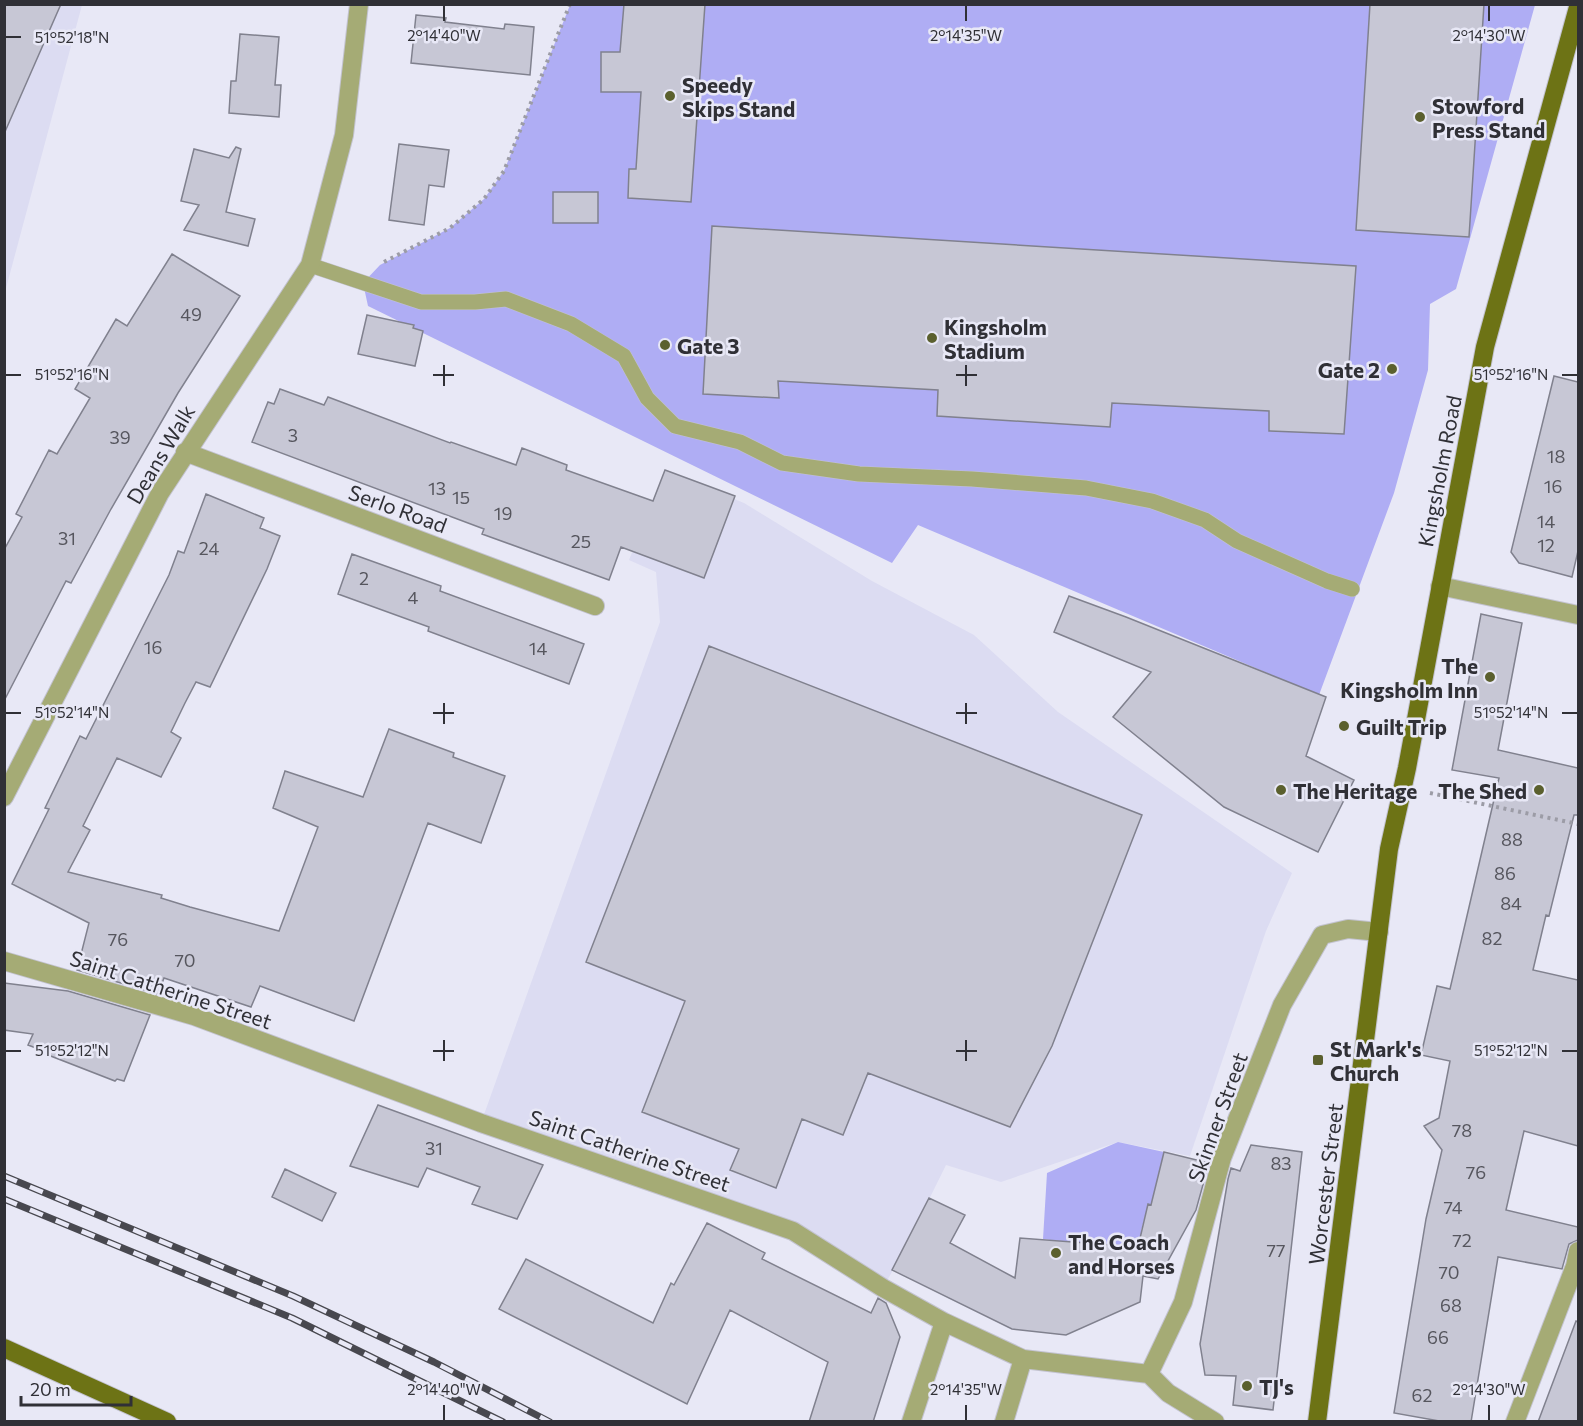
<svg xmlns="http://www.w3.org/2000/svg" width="1583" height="1426" viewBox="0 0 1583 1426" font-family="Commissioner,sans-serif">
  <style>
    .built { fill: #dcdcf2 }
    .green { fill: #afadf4 }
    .building { fill: #c7c7d5; stroke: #80818e; stroke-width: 1.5 }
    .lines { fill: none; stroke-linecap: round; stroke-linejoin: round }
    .lane-casing { stroke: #c3c3d0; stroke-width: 16 }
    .street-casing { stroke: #c3c3d0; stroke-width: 20 }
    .primary-casing { stroke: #c3c3d0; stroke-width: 20 }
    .path { stroke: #9c9ca6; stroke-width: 4; stroke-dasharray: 3 4.5; stroke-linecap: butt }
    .lane { stroke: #a5ab75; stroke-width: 15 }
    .street { stroke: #a5ab75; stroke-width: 18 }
    .primary { stroke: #6d7315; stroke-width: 18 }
    .rail-casing { stroke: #48484f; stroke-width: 7 }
    .rail { stroke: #e8e8f6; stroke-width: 4.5; stroke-dasharray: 14; stroke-linecap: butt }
    .ticks { fill: none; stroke: #303036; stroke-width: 2 }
    .poi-dot { fill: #5b602e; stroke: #e8e8f6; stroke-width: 2 }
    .labels { text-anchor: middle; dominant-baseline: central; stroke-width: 5; stroke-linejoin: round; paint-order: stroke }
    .number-label { font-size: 18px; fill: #56565e }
    .poi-label { font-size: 21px; font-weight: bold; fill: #303036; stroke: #e8e8f6; text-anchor: start }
    .street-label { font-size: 21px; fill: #303036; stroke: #e8e8f6 }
    .ticks-label { font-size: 15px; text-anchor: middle; fill: #303036; stroke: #e8e8f6; stroke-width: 5; stroke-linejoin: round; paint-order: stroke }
  </style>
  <rect width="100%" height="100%" fill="#e8e8f6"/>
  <!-- built -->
  <path class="built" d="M 5,5 L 82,5 L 5,292 Z
    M 665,471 L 744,503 L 872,581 L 974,635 L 1058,712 L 1292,873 L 1266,931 L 1190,1156 L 1118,1142 L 1001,1182 L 946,1165 L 904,1250 L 883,1288 L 793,1231 L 481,1123 L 660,622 L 656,572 L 629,560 Z"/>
  <!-- green -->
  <path class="green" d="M 570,5 L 1535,5 L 1456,289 L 1430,304 L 1428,370 L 1394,493 L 1319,695 L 918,525 L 892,563 L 368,306 L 363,283 L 380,265 L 450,228 L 484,199 L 504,171 Z
    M 1118,1142 L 1164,1152 L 1151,1205 L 1148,1205 L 1141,1231 L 1165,1267 L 1094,1246 L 1043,1239 L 1047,1173 Z"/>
  <!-- building -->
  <path class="building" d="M 4,4 L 61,4 L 4,134 Z
    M 624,4 L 705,4 L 691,202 L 628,198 L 629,169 L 636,169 L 641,92 L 601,92 L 601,52 L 620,52 Z
    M 1370,4 L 1484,4 L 1469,237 L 1356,230 Z
    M 416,15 L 446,18 L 445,22 L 504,29 L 505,24 L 534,27 L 530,75 L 411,63 Z
    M 240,34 L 279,37 L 275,85 L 281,85 L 279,117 L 229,113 L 231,81 L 236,81 Z
    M 399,144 L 449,150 L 444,187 L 429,185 L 424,225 L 389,220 Z
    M 236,147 L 241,149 L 226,212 L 255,219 L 248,246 L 184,230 L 199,205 L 181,201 L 194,149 L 229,158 Z
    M 553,192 L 598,192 L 598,223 L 553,223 Z
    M 712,226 L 1356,266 L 1344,434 L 1269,431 L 1269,411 L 1112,403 L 1110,427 L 937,416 L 938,390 L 778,381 L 779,398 L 703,394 Z
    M 172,254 L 240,296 L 178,393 L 111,509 L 71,583 L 66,581 L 4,701 L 4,550 L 22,517 L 16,514 L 49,450 L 57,454 L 90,398 L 75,389 L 116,319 L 127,326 Z
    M 367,315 L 414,325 L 413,328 L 423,331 L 415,366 L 358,354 Z
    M 1554,376 L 1578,382 L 1578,551 L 1572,577 L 1519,563 L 1511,552 Z
    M 280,389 L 324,405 L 328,397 L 450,443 L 451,442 L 516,465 L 522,448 L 567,465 L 566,470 L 653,501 L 665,470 L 735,496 L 704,578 L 621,547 L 609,580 L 482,534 L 484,529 L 252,442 L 268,402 L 274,404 Z
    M 206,494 L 264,518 L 260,528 L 280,536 L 267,569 L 210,687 L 196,682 L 185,703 L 171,732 L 181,738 L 161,777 L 117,758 L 83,826 L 90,830 L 68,872 L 162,895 L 161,898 L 190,907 L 279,931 L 318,827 L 273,808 L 285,771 L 363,797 L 389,729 L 454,753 L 453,757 L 505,776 L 481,843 L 428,823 L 354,1021 L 260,986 L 251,1007 L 164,978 L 158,994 L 77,970 L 89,923 L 12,884 L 49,809 L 45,808 L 80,736 L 86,739 L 169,575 L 178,551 L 184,553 Z
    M 352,554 L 441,586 L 440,591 L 584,644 L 569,684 L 428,631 L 429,627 L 338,594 Z
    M 1069,596 L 1126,617 L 1326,697 L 1306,756 L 1354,780 L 1318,852 L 1224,807 L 1113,717 L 1151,672 L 1054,632 Z
    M 1481,614 L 1522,623 L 1498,750 L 1578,768 L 1578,815 L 1574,815 L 1549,916 L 1546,915 L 1533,970 L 1578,980 L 1578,1146 L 1524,1131 L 1506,1210 L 1578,1227 L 1578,1240 L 1569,1244 L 1562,1269 L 1498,1257 L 1471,1422 L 1445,1422 L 1394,1413 L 1426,1219 L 1442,1150 L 1424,1126 L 1439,1118 L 1450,1061 L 1421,1055 L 1437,986 L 1450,989 L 1499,778 L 1452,770 Z
    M 709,646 L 1142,815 L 1052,1046 L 1010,1127 L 868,1073 L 843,1135 L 802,1119 L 776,1188 L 730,1170 L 739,1149 L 642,1112 L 685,1001 L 586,962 Z
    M 4,983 L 68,991 L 150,1015 L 124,1081 L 117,1079 L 115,1081 L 43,1053 L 44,1051 L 28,1045 L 33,1034 L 4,1030 Z
    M 378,1105 L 543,1165 L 517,1219 L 472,1204 L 480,1187 L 427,1168 L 418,1187 L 350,1166 Z
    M 1251,1145 L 1302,1152 L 1273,1410 L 1233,1405 L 1236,1376 L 1205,1375 L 1200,1344 L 1228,1179 L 1231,1168 L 1240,1171 Z
    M 1164,1152 L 1209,1163 L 1196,1210 L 1158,1279 L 1143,1276 L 1140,1302 L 1066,1335 L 1012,1329 L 892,1270 L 929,1198 L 965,1215 L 950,1243 L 1015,1278 L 1020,1238 L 1138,1247 L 1148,1204 L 1151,1205 Z
    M 285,1169 L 336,1193 L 322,1221 L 272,1197 Z
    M 707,1223 L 765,1253 L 762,1259 L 871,1313 L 878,1298 L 886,1303 L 900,1337 L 873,1422 L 809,1422 L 828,1362 L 730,1310 L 687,1404 L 499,1309 L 526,1259 L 653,1323 L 671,1283 L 674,1285 Z
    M 1576,1321 L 1578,1322 L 1578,1422 L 1538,1422 Z"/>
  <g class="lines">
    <defs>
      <path id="lane" d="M 310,265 L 421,302 L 475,302 L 506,299 L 571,324 L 624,356 L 647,398 L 675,426 L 740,442 L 782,463 L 859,474 L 972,479 L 1086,488 L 1152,501 L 1205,520 L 1237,541 L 1327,581 L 1352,589"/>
      <path id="street" d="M 185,452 L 595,606
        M 1440,586 L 1578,615
        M 4,797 L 160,493 L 310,265 L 344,135 L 359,4
        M 4,961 L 194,1016 L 481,1123 L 793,1231 L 883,1288 L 944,1322 L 1023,1359 L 1149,1374 L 1168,1393 L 1215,1422
        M 1149,1374 L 1183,1302 L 1222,1158 L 1282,1005 L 1322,935 L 1348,929 L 1379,932
        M 911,1422 L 944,1322
        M 1004,1422 L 1023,1359
        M 1515,1422 L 1575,1266 L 1578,1251"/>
      <path id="primary" d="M 4,1348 L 167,1422
        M 1317,1422 L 1389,849 L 1407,768 L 1485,347 L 1578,7"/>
    </defs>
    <!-- lane casing -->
    <use href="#lane" class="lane-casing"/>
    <!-- street casing -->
    <use href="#street" class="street-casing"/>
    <!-- primary casing -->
    <use href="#primary" class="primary-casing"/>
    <!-- path -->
    <path class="path" d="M 384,262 L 450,228 L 484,199 L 504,171 L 570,4
      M 1430,793 L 1578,824
      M 224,1422 L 224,1420"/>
    <!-- lane -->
    <use href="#lane" class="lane"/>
    <!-- street -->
    <use href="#street" class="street"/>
    <!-- primary -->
    <use href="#primary" class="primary"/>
    <defs>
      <path id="rail" d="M 4,1176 L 293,1296 L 434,1362 L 550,1422
        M 4,1199 L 292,1318 L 503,1422"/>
    </defs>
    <!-- rail casing -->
    <use href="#rail" class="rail-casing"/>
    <!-- rail -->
    <use href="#rail" class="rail"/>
  </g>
  <!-- ticks -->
  <path class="ticks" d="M 444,6 L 444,21M 966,6 L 966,21M 1489,6 L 1489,21M 6,37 L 21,37M 444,365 L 444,386M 966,365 L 966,386M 6,375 L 21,375M 433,375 L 454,375M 956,375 L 977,375M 1562,375 L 1577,375M 444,703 L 444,724M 966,703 L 966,724M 6,713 L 21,713M 433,713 L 454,713M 956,713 L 977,713M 1562,713 L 1577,713M 444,1040 L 444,1061M 966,1040 L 966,1061M 6,1051 L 21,1051M 433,1051 L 454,1051M 956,1051 L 977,1051M 1562,1051 L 1577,1051M 444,1405 L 444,1420M 966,1405 L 966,1420M 1489,1405 L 1489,1420"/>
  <!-- markers -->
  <g class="poi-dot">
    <circle cx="670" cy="96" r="6"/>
    <circle cx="1420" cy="117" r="6"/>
    <circle cx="932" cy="338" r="6"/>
    <circle cx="665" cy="345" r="6"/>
    <circle cx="1392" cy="369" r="6"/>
    <circle cx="1490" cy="677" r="6"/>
    <circle cx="1344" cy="726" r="6"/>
    <circle cx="1281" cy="790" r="6"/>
    <circle cx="1539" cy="790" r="6"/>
    <rect x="1312" y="1054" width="12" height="12" rx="3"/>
    <circle cx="1056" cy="1253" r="6"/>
    <circle cx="1247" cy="1386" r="6"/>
  </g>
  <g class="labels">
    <!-- number labels -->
    <g class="number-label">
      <text x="191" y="314">49</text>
      <text x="293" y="435">3</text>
      <text x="120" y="437">39</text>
      <text x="1556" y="456">18</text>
      <text x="1553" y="486">16</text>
      <text x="437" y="488">13</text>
      <text x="461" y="497">15</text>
      <text x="503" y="513">19</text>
      <text x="1546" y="521">14</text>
      <text x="67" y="538">31</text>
      <text x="581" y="541">25</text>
      <text x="1546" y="545">12</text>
      <text x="209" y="548">24</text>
      <text x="364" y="578">2</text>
      <text x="413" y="597">4</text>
      <text x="153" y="647">16</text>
      <text x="538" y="648">14</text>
      <text x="1512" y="839">88</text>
      <text x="1505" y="873">86</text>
      <text x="1511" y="903">84</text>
      <text x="1492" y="938">82</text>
      <text x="118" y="939">76</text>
      <text x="185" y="960">70</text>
      <text x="1462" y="1130">78</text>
      <text x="434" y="1148">31</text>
      <text x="1281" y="1163">83</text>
      <text x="1476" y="1172">76</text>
      <text x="1453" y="1207">74</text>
      <text x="1462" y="1240">72</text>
      <text x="1276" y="1250">77</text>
      <text x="1449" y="1272">70</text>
      <text x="1451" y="1305">68</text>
      <text x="1438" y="1337">66</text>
      <text x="1422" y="1395">62</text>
    </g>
    <!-- poi labels -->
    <g class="poi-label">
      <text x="682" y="84">Speedy<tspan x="682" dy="24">Skips Stand</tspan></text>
      <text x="1432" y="105">Stowford<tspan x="1432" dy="24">Press Stand</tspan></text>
      <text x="944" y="326">Kingsholm<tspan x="944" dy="24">Stadium</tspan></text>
      <text x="677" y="345">Gate 3</text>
      <text x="1380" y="369" text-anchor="end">Gate 2</text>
      <text x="1478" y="665" text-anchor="end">The<tspan x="1478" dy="24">Kingsholm Inn</tspan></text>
      <text x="1356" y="726">Guilt Trip</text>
      <text x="1293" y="790">The Heritage</text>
      <text x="1527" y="790" text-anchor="end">The Shed</text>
      <text x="1330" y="1048">St Mark's<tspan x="1330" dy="24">Church</tspan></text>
      <text x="1068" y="1241">The Coach<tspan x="1068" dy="24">and Horses</tspan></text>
      <text x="1259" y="1386">TJ's</text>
    </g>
    <!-- street labels -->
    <g class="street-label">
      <text transform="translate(160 454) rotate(-59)">Deans Walk</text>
      <text transform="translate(1439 471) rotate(-79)">Kingsholm Road</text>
      <text transform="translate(398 508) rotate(20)">Serlo Road</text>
      <text transform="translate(171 989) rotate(18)">Saint Catherine Street</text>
      <text transform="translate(1217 1117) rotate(-70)">Skinner Street</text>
      <text transform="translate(630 1150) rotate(19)">Saint Catherine Street</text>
      <text transform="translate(1325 1184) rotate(-83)">Worcester Street</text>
    </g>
  </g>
  <g class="ticks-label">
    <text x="444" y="41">2°14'40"W</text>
    <text x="966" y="41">2°14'35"W</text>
    <text x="1489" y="41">2°14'30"W</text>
    <text x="72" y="43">51°52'18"N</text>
    <text x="72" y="380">51°52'16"N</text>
    <text x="1511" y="380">51°52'16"N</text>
    <text x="72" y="718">51°52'14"N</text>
    <text x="1511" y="718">51°52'14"N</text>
    <text x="72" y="1056">51°52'12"N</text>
    <text x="1511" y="1056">51°52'12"N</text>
    <text x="444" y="1395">2°14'40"W</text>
    <text x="966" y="1395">2°14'35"W</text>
    <text x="1489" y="1395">2°14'30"W</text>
  </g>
  <!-- border -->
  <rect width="1583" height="1426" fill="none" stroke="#303036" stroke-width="12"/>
  <!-- scale -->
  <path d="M21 1396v9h110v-9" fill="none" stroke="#303036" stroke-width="3"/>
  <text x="30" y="1396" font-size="18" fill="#303036" stroke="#e8e8f6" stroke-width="4.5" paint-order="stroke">20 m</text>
</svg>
